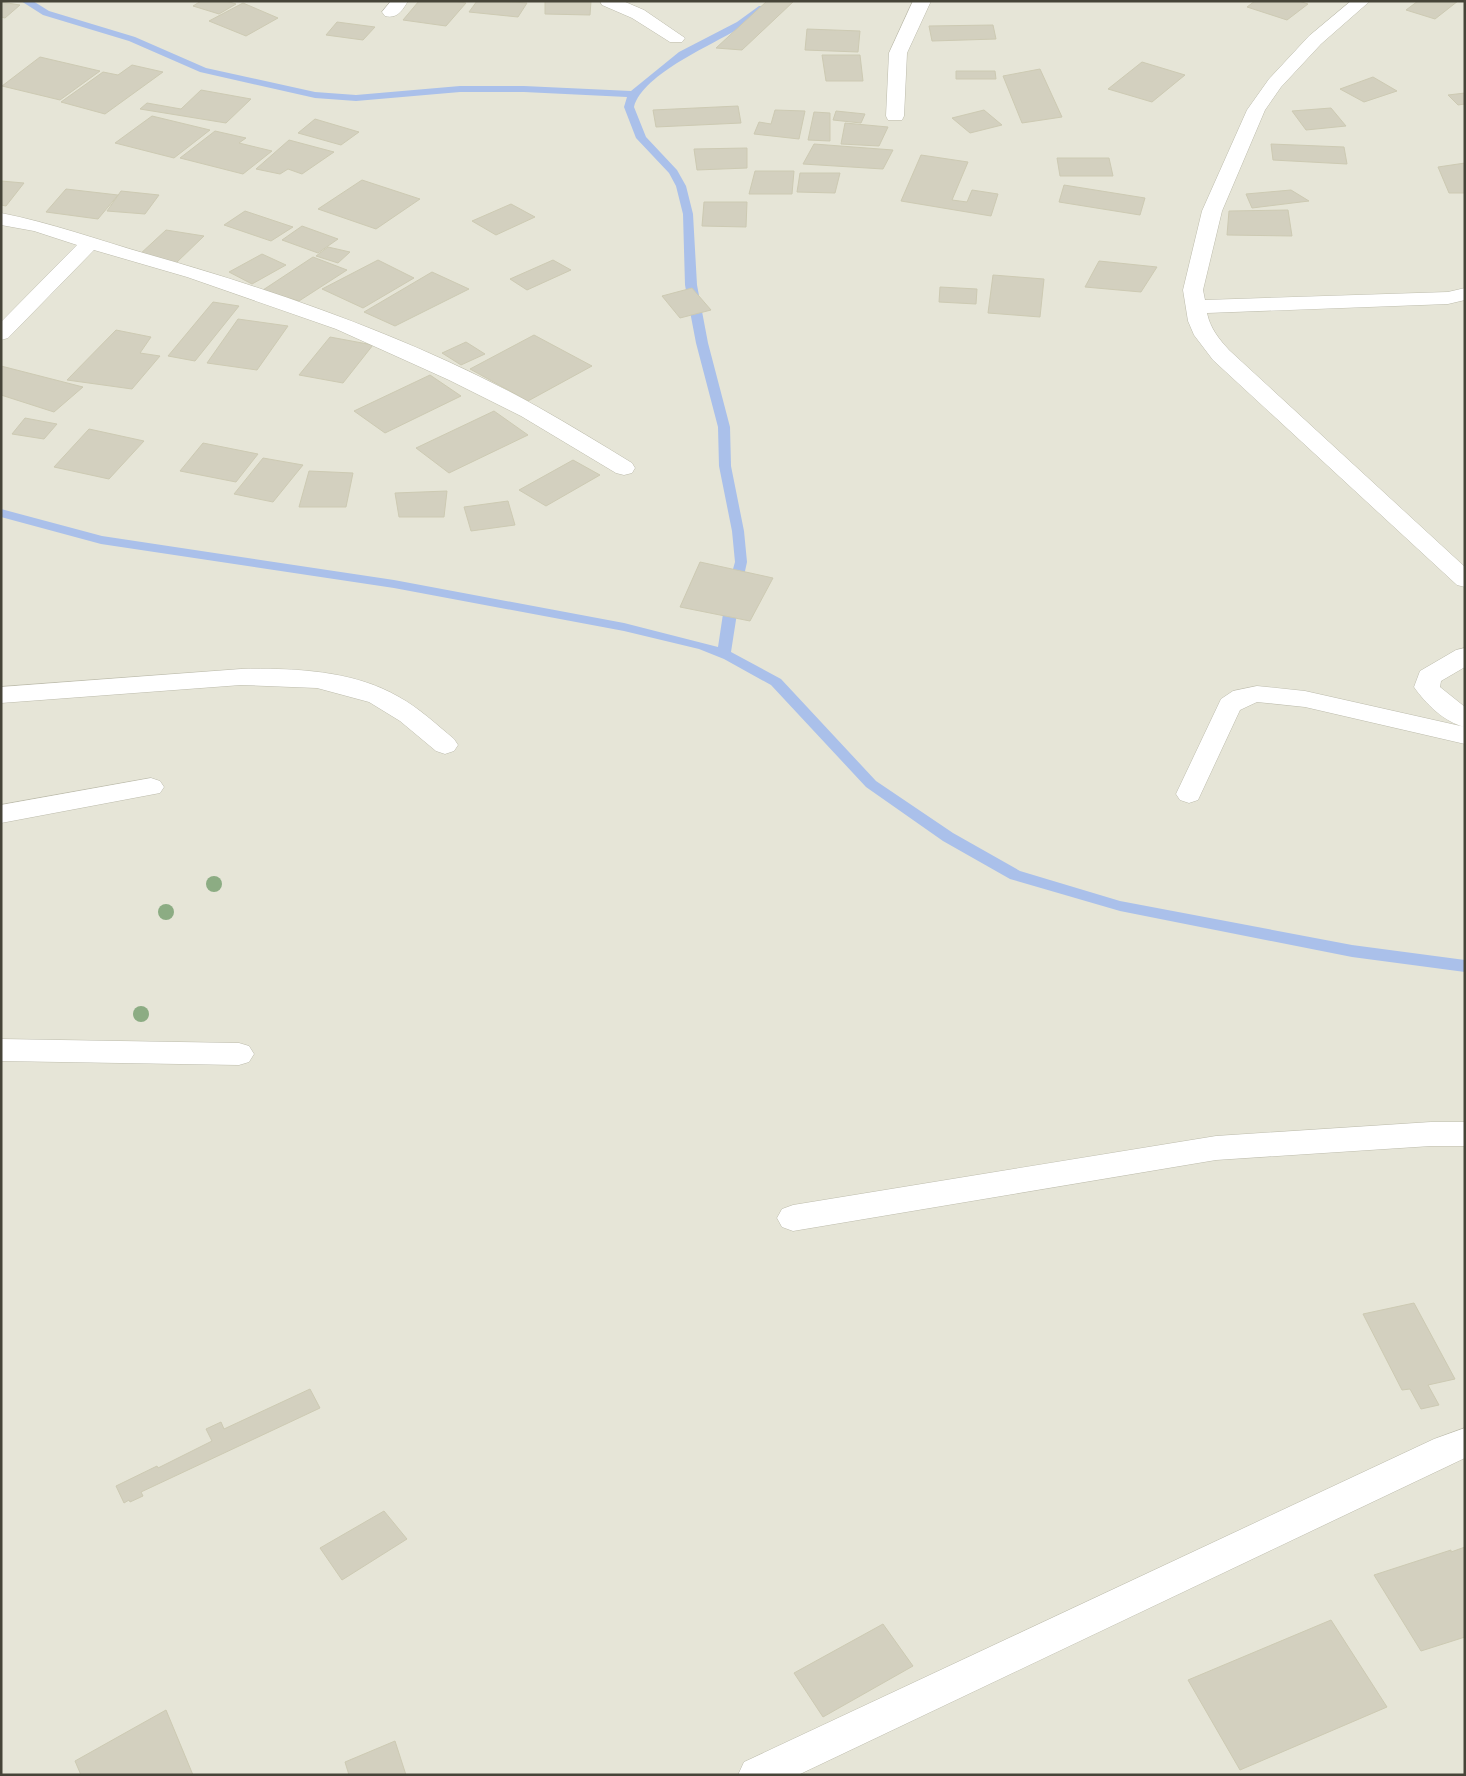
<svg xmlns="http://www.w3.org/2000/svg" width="1466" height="1776" viewBox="0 0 1466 1776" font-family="'Asap Condensed',sans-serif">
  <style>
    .residential { fill: #e6e5d7 }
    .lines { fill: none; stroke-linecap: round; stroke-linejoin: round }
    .stream { fill: #aac0ea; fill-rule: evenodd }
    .building { fill: #d3d0bf; stroke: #cdcab3 }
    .minor-casing { stroke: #bdbcac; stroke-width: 1 }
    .minor { fill: #fff; fill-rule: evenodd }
    .tree { fill: #8cac83 }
  </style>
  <rect width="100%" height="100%" fill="#f3f2e9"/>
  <!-- residential -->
  <path class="residential" d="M 1,1 L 1465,1 L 1465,1775 L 1,1775 Z"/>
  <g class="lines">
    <!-- stream -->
    <path class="stream" d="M 21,1 L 33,1 L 49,11 L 135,37 L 206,68 L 315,92 L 356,95 L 460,86 L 524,86 L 631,91 L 679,52 L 737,22 L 759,6 L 765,6 L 765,10 C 758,15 751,21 743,26 C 715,44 643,73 634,107 L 646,137 L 677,170 L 686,186 L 693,214 L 697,285 L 708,343 L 730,427 L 731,466 L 744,531 L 747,562 L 740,594 L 731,652 L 781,679 L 876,781 L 953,833 L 1020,871 L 1120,901 L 1352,945 L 1465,960 L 1465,972 L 1352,957 L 1120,911 L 1010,879 L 943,841 L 866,787 L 771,685 L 724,659 L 699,649 L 624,631 L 394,588 L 101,544 L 1,517 L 1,509 L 102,536 L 394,580 L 624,623 L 718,647 L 726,594 L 735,562 L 732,531 L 719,466 L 718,427 L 696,343 L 685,285 L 683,214 L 676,186 L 669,173 L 636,138 L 624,107 L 627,97 L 524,92 L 460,92 L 356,101 L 315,98 L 200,72 L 129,41 L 43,15 Z"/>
  </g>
  <!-- building -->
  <path class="building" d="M 201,1 L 226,1 L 236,4 L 219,14 L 193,6 Z
    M 419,1 L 454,1 L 466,3 L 446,26 L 403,20 Z
    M 477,1 L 498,1 L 527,3 L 518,17 L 469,12 Z
    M 545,1 L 591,1 L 590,15 L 545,14 Z
    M 767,1 L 794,1 L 742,50 L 716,48 Z
    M 1255,1 L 1299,1 L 1308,4 L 1287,20 L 1247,7 Z
    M 1418,1 L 1458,1 L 1435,19 L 1406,10 Z
    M 1,2 L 20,5 L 5,18 L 1,17 Z
    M 243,3 L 278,18 L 246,36 L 209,21 Z
    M 337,22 L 375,27 L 363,40 L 326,35 Z
    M 993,25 L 996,39 L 932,41 L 929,26 Z
    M 807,29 L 860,31 L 858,52 L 805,50 Z
    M 822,55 L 860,55 L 863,81 L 826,81 Z
    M 40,57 L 100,71 L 60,100 L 2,86 Z
    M 1142,62 L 1185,75 L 1152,102 L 1108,89 Z
    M 132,65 L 163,72 L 105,114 L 61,102 L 103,72 L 118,75 Z
    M 1040,69 L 1062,117 L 1022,123 L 1003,76 Z
    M 956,71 L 995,71 L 996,79 L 956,79 Z
    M 1373,77 L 1397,91 L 1364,102 L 1340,89 Z
    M 201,90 L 251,99 L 226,123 L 140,109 L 147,103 L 181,109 Z
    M 1465,93 L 1465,104 L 1458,105 L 1448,95 Z
    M 738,106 L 741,123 L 656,127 L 653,110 Z
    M 1331,108 L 1346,126 L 1306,130 L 1292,111 Z
    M 775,110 L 805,111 L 799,139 L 754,134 L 759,122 L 771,124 Z
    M 984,110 L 1002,125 L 970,133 L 952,118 Z
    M 836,111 L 865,114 L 861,123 L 833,120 Z
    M 814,112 L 830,113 L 830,141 L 808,140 Z
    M 152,116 L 210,130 L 174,158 L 115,143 Z
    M 315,119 L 359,132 L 341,145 L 298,133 Z
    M 845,123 L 888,127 L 879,146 L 841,144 Z
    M 215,131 L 246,138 L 239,143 L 272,151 L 243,174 L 180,158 Z
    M 289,140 L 334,152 L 302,174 L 288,169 L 280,174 L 256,169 Z
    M 814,144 L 893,150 L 883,169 L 803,164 Z
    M 1271,144 L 1344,147 L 1347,164 L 1273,160 Z
    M 747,148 L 747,168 L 697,170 L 694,149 Z
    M 921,155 L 968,162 L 952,200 L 967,202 L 972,190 L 998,194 L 991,216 L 901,201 Z
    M 1057,158 L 1109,158 L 1113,176 L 1060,176 Z
    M 1465,163 L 1465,193 L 1449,193 L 1438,167 Z
    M 755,171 L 794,171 L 792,194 L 749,194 Z
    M 800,173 L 840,173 L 835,193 L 797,192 Z
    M 362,180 L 420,199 L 376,229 L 318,209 Z
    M 1,181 L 24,183 L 6,206 L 1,205 Z
    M 1064,185 L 1145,198 L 1140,215 L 1059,202 Z
    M 66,189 L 118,195 L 98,219 L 46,212 Z
    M 1291,190 L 1309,201 L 1252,208 L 1246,194 Z
    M 121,191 L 159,195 L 145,214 L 107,211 Z
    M 704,202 L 747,202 L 746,227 L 702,226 Z
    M 511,204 L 535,217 L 496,235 L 472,221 Z
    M 1288,210 L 1292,236 L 1227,235 L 1229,211 Z
    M 245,211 L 293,227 L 271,241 L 224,225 Z
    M 302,226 L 338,239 L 318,253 L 282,240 Z
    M 166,230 L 204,236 L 176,263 L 139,255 Z
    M 328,247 L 350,252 L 338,263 L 316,256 Z
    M 262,254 L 286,265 L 252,284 L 229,272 Z
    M 313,257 L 347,270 L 299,301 L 263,290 Z
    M 378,260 L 414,278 L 363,308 L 322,289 Z
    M 553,260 L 571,270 L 527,290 L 510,279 Z
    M 1099,261 L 1157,267 L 1141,292 L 1085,287 Z
    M 432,272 L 469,289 L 395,326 L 364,312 Z
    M 993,275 L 1044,279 L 1040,317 L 988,313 Z
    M 940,287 L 977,289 L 976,304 L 939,302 Z
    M 692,288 L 711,310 L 680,318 L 662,296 Z
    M 213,302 L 239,306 L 195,361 L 168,356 Z
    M 238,319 L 288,326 L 257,370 L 207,363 Z
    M 116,330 L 151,337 L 140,353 L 160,356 L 132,389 L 67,380 Z
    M 534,335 L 592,366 L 528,401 L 470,369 Z
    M 330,337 L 373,345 L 343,383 L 299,375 Z
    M 466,342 L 485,354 L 461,365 L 442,353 Z
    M 1,366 L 83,387 L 54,412 L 1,395 Z
    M 430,375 L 461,396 L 385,433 L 354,411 Z
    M 494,411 L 528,435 L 449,473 L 416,448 Z
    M 25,418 L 57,424 L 44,439 L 12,434 Z
    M 89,429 L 144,441 L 109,479 L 54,467 Z
    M 203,443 L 258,454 L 236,482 L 180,471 Z
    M 263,458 L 303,465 L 273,502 L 234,494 Z
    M 573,460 L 600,475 L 546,506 L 519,490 Z
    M 309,471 L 353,473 L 346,507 L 299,507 Z
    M 447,491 L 444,517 L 399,517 L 395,493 Z
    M 508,501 L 515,525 L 471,531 L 464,507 Z
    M 700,562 L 773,578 L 750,621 L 680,607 Z
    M 1414,1303 L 1455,1379 L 1428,1385 L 1439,1405 L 1421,1409 L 1410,1389 L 1402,1390 L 1363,1314 Z
    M 310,1389 L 320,1408 L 141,1492 L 143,1496 L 130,1502 L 129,1500 L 124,1503 L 116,1486 L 157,1466 L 158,1468 L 212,1441 L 206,1429 L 221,1422 L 224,1429 Z
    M 384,1511 L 407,1539 L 342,1580 L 320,1548 Z
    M 1465,1547 L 1465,1637 L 1421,1651 L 1374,1575 L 1451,1550 L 1451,1552 Z
    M 1331,1620 L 1387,1707 L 1240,1770 L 1188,1680 Z
    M 883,1624 L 913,1666 L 823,1717 L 794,1673 Z
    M 166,1710 L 193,1775 L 81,1775 L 75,1761 Z
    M 395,1741 L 406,1775 L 349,1775 L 345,1762 Z"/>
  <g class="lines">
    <defs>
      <path id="minor" d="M 391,1 L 408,1 C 402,11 397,19 385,16 L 382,12 Z
        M 600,1 L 623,1 L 644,10 L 685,38 L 682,42 L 670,42 L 632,18 L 602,5 Z
        M 913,1 L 931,1 L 907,53 L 904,116 L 902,120 L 888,120 L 886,116 L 889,53 Z
        M 1351,1 L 1370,1 L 1321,44 L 1281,87 L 1265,110 L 1222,211 L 1203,290 L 1205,300 L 1448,292 L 1465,288 L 1465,300 L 1448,304 L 1207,313 C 1210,328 1219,339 1229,350 L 1465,567 L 1465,587 L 1457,585 L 1213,360 L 1194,335 L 1188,321 L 1183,290 L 1202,211 L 1247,110 L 1269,79 L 1309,36 Z
        M 1,213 C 52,223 98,240 147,254 C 278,291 418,340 538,407 C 570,425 601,444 632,463 L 635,468 L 632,473 L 624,475 L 616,473 L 521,416 L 449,380 L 336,329 L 187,277 L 94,250 L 8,338 L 1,340 L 1,322 L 77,245 L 34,231 L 1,225 Z
        M 1465,648 L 1465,667 L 1441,681 L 1440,687 L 1465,707 L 1465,727 C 1444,722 1426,704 1414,687 L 1420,671 L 1456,650 Z
        M 241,669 C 293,668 353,670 399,697 C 419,708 436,724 454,739 L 458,745 L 454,751 L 445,754 L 436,751 L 400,721 L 369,702 L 317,688 L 241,685 L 1,703 L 1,687 Z
        M 1257,686 L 1305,691 L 1465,727 L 1465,744 L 1305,707 L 1257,702 L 1240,710 L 1198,800 L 1189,803 L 1180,800 L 1176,794 L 1221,699 L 1233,691 Z
        M 151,778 L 160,781 L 164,787 L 160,793 L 1,823 L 1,805 Z
        M 1,1039 L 239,1043 L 249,1046 L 254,1054 L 249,1062 L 239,1065 L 1,1061 Z
        M 1431,1122 L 1465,1122 L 1465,1146 L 1431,1146 L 1216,1160 L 793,1231 L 782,1227 L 777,1218 L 782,1209 L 793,1205 L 1216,1136 Z
        M 1465,1428 L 1465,1458 L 798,1775 L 738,1775 L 744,1762 L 1434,1439 Z"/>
    </defs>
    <!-- minor casing -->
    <use href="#minor" class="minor-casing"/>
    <!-- minor -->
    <use href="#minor" class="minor"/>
  </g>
  <!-- trees -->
  <g class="tree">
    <circle cx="214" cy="884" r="8"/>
    <circle cx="166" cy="912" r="8"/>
    <circle cx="141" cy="1014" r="8"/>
  </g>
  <!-- border -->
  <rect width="1466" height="1776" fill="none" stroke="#464438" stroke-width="5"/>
</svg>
